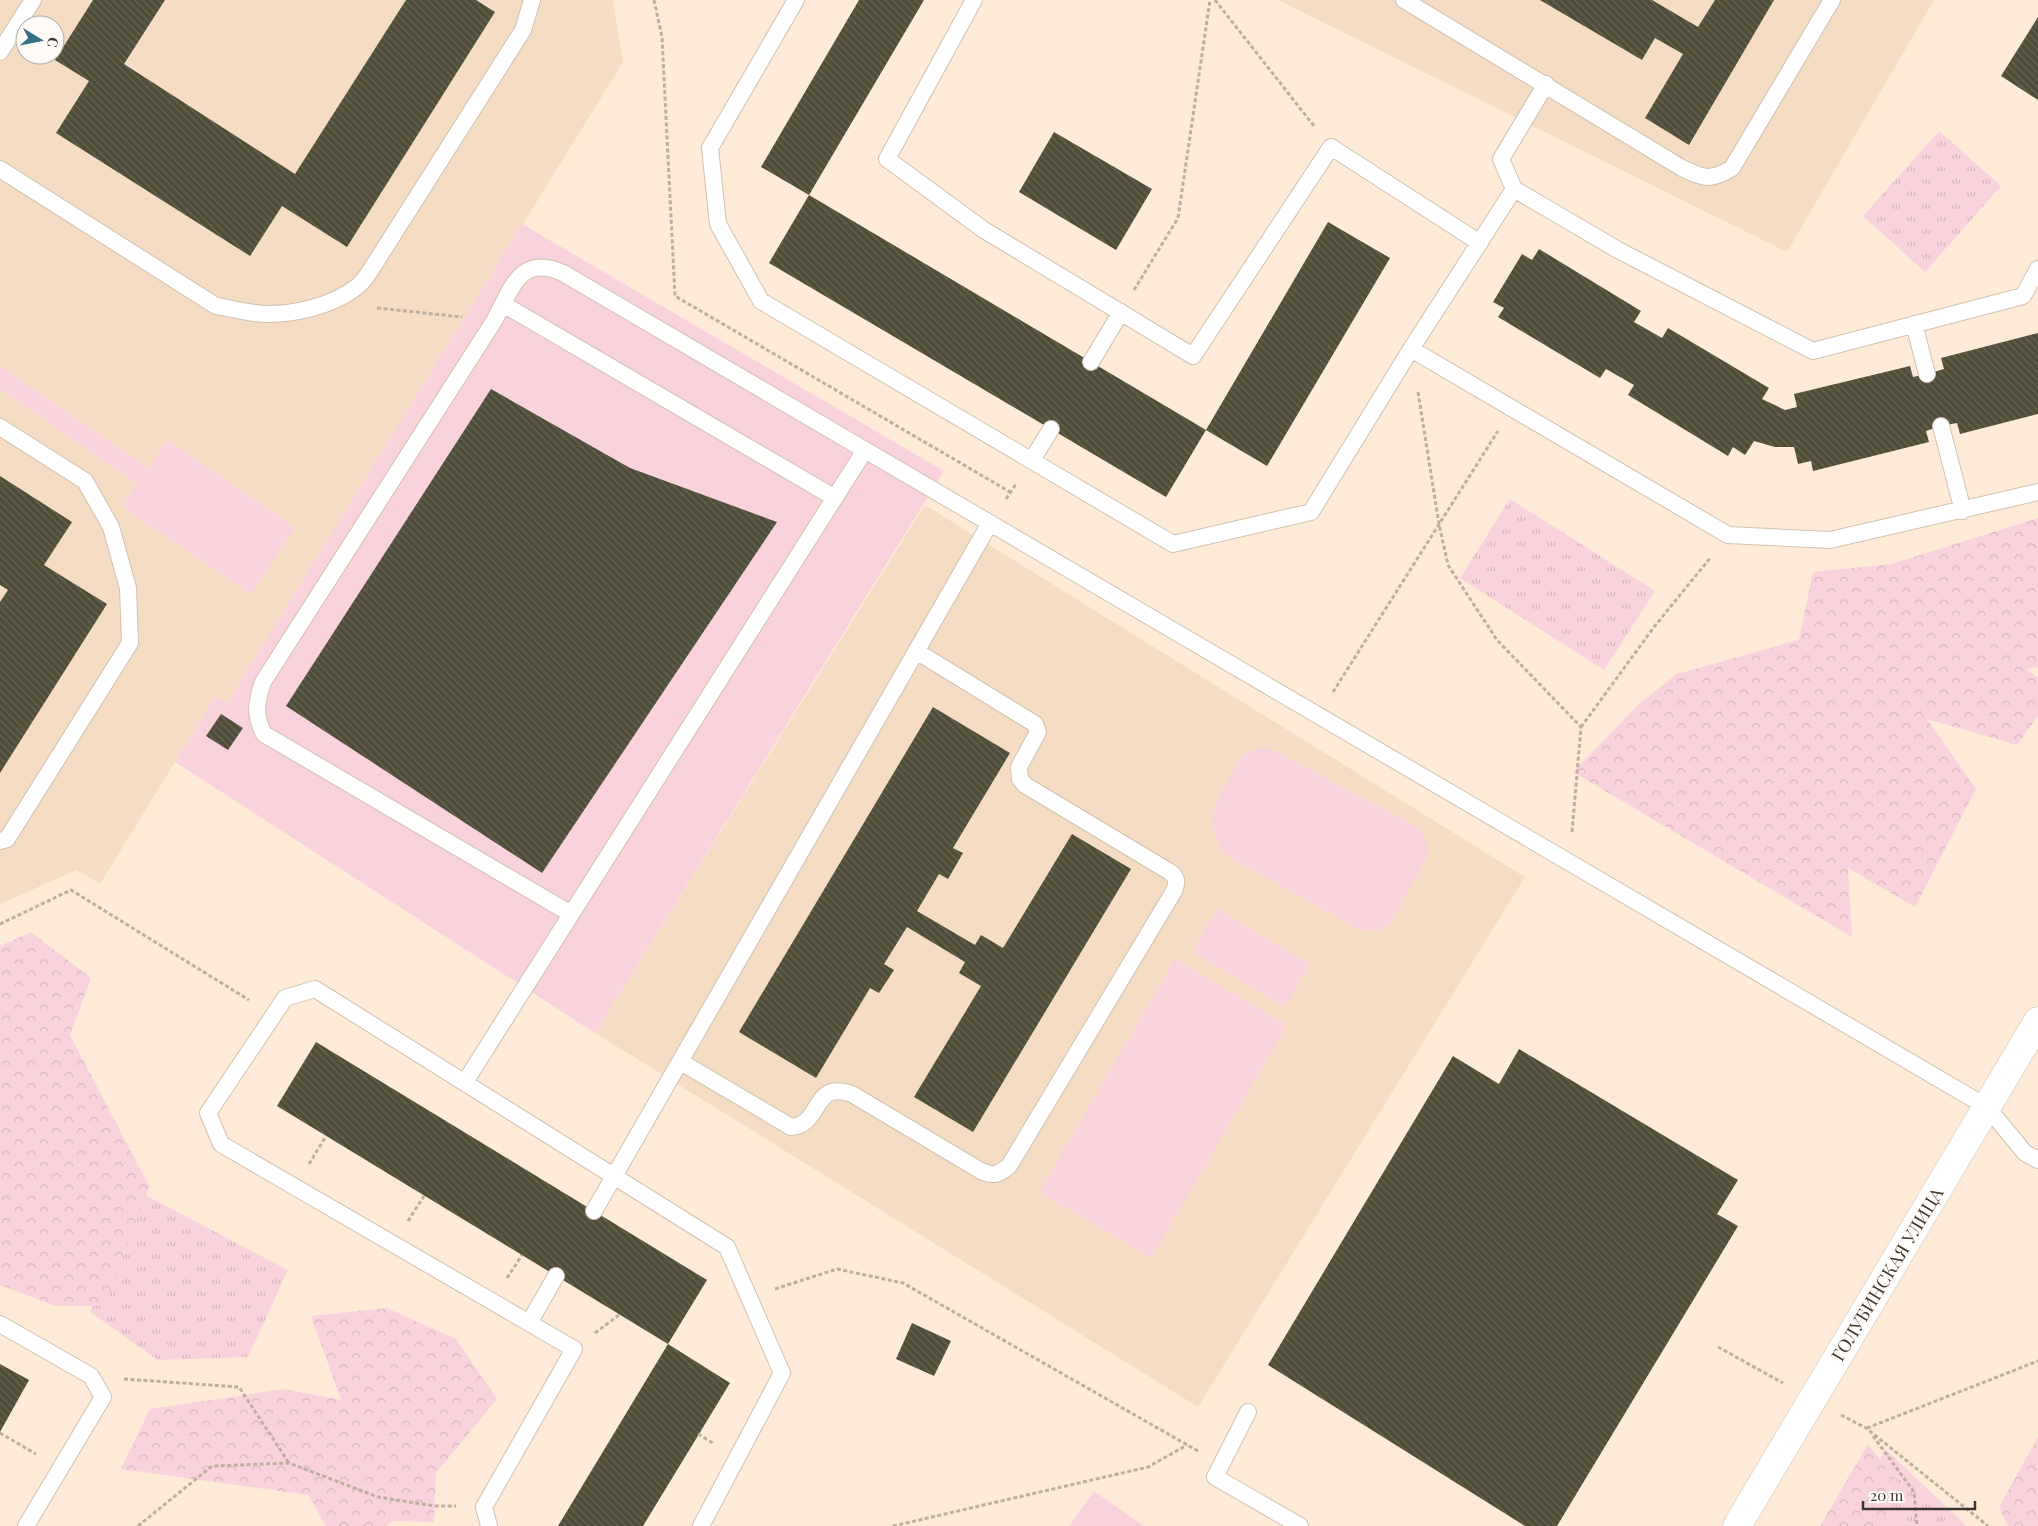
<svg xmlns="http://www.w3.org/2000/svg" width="2038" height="1526" viewBox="0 0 2038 1526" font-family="'Playfair Display',serif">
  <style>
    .built { fill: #f4ddc4; fill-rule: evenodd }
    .grass { fill: url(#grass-tufts) }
    .forest { fill: url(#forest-crowns) }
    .garden { fill: #f9d3db }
    .building { fill: url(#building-back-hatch) }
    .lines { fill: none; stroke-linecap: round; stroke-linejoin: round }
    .lane-casing { stroke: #d2c1ae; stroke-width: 18 }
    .secondary-casing { stroke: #d2c1ae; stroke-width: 29 }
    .path { stroke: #bdafa0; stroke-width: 3; stroke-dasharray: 4 2.5; stroke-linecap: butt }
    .lane { stroke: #fff; stroke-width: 16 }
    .secondary { stroke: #fff; stroke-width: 28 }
    .labels { text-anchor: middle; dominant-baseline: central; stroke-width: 5; stroke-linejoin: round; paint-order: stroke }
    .street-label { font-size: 18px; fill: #3c352d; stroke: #fefbf7 }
  </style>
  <defs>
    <pattern id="grass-tufts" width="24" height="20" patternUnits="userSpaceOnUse" patternTransform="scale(1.25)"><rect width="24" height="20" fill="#f9d3db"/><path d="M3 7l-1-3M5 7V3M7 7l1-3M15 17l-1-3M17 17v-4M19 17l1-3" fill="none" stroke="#d6b6bc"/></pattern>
    <pattern id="forest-crowns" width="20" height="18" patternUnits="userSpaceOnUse" patternTransform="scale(1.25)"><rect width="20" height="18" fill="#f9d3db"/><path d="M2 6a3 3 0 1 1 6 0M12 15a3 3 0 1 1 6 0" fill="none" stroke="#d6b6bc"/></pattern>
    <pattern id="building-back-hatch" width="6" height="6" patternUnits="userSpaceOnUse" patternTransform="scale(1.25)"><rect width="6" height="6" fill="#504d39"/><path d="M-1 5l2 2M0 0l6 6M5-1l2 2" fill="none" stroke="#676454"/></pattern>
  </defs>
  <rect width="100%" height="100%" fill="#fdebd8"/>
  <!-- built -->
  <path class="built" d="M 0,0 L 613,0 L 623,62 L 227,704 L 215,697 L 100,884 L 77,870 L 0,904 ZM 25,25 L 55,25 L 55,55 L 25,55 Z
    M 1278,0 L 1934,0 L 1787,252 Z
    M 925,505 L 1525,877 L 1198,1407 L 595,1033 Z"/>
  <!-- grass -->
  <path class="grass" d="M 1939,131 L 2001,186 L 1925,272 L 1863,216 Z
    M 1510,499 L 1655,591 L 1604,670 L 1460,578 Z
    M 145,1195 L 288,1270 L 248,1357 L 158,1360 L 90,1312 Z
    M 1885,1449 L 1967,1526 L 1851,1526 Z"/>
  <!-- forest -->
  <path class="forest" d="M 2038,518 L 2038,667 L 2026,669 L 2038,678 L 2038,716 L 2017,745 L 1927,719 L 1976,789 L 1915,907 L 1848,868 L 1852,937 L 1573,772 L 1641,702 L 1677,674 L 1799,640 L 1813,572 L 1891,564 Z
    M 31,932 L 91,978 L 70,1035 L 149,1186 L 105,1306 L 55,1306 L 0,1285 L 0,946 Z
    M 387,1308 L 456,1339 L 497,1399 L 436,1473 L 434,1522 L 392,1521 L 386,1526 L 326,1526 L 308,1495 L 121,1469 L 150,1409 L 284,1389 L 341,1400 L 311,1316 Z
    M 2038,1437 L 2038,1526 L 2008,1526 L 1999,1507 Z
    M 1868,1444 L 1900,1485 L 1882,1526 L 1820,1526 Z"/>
  <!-- garden -->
  <path class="garden" d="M 522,224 L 944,471 L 595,1033 L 175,762 L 215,697 L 227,703 Z
    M 0,366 L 148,468 L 167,440 L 295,527 L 251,594 L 122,507 L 137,484 L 0,389 Z
    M 1256,749 L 1270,749 L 1281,754 L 1415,826 C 1425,836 1429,842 1427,857 L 1389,925 L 1379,930 L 1360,930 L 1225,855 C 1206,824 1212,808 1229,779 C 1238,763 1239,755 1256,749 Z
    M 1217,909 L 1310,964 L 1285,1007 L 1192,952 Z
    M 1175,959 L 1287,1025 L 1151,1258 L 1039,1192 Z
    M 1094,1491 L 1144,1526 L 1069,1526 Z"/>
  <!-- building -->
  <path class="building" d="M 93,0 L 165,0 L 124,64 L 295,174 L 406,0 L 476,0 L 495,12 L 347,247 L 282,206 L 250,256 L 56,133 L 89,81 L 55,60 Z
    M 859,0 L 924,0 L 809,195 L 761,167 Z
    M 1540,0 L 1652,0 L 1698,27 L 1715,0 L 1774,0 L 1689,145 L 1645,118 L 1683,54 L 1655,38 L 1642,60 Z
    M 2038,17 L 2038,100 L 2001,76 Z
    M 1054,132 L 1152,189 L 1116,250 L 1019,192 Z
    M 809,195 L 1206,430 L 1166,497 L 769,263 Z
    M 1328,222 L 1390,258 L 1267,466 L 1206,430 Z
    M 1539,249 L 1641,311 L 1634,322 L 1662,338 L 1668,328 L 1769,388 L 1762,399 L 1785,410 L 1797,407 L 1794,394 L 1910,366 L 1913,377 L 1927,374 L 1944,369 L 1941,358 L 2038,333 L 2038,414 L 1960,434 L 1957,423 L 1941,426 L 1926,431 L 1929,442 L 1813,471 L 1811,461 L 1798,464 L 1794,447 L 1775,447 L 1754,441 L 1745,455 L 1733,447 L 1728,456 L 1628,395 L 1634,385 L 1606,369 L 1600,378 L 1498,317 L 1504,308 L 1493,302 L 1522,254 L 1532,260 Z
    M 491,389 L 630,468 L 777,522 L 542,873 L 286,706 Z
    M 0,476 L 72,522 L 44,565 L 107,604 L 0,773 L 0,602 L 8,590 L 0,585 Z
    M 933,707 L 1010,753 L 953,848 L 963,853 L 948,879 L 939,874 L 917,911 L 975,945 L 981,935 L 1003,948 L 1072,834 L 1131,869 L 973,1132 L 914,1097 L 981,986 L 959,973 L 965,962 L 907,927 L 884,964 L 894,970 L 879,993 L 870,988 L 816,1078 L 739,1032 Z
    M 221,714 L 243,728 L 228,750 L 206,736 Z
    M 316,1042 L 707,1280 L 668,1344 L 277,1106 Z
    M 1519,1049 L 1738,1180 L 1717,1214 L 1738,1226 L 1557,1526 L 1525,1526 L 1268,1365 L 1453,1056 L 1499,1084 Z
    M 912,1323 L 951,1341 L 934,1376 L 896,1359 Z
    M 668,1344 L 730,1383 L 643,1526 L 558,1526 Z
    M 0,1364 L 29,1380 L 0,1432 Z"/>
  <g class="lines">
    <defs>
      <path id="lane" d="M 796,0 L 710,148 L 718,224 L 761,301 L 1173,544 L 1311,512 L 1411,349 L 1728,535 L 1830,540 L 2038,492
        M 974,0 L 887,159 L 984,230 L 1193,356 L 1331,147 L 1480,243
        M 1404,0 L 1682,168 C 1704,179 1711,181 1732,168 L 1832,0
        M 0,52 L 33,0
        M 0,169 L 216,306 C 229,308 241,311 254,313 C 287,317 333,307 359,285 C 367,278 373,266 379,257 L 523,30 L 532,0
        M 1514,189 L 1501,159 L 1546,84
        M 503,304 L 835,498
        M 1914,324 L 1927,374
        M 1411,349 L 1514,189 L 1618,250 L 1813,351 L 2023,296 L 2038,269
        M 1091,362 L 1121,312
        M 1941,426 L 1963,511
        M 0,427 L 85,481 L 111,527 L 128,588 L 130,643 L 7,839 L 0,841
        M 1032,460 L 1051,429
        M 571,914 L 264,734 C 254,715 256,702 263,682 L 494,321 C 511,290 520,253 563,273 L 865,450
        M 681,1062 L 791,1127 C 824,1124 810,1080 852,1094 L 981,1171 C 994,1177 999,1174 1009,1166 L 1174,891 C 1177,883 1178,878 1170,872 L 1025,785 L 1020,779 L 1019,767 L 1038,732 L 1035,724 L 916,651
        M 465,1082 L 865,450 L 1987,1107 L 2025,1153 L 2038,1160
        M 594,1211 L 990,523
        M 529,1323 L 556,1276
        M 0,1324 L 91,1376 L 103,1397 L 26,1526
        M 1248,1412 L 1215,1477 L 1300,1526
        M 489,1526 L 484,1507 L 574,1349 L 221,1144 L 208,1113 L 285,998 L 315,989 L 727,1247 L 782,1373 L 701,1526"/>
      <path id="secondary" d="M 1737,1526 L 2038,1021"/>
    </defs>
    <!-- lane casing -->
    <use href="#lane" class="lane-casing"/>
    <!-- secondary casing -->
    <use href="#secondary" class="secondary-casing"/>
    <!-- path -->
    <path class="path" d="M 654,0 L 662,37 L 675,296 L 1010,492
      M 1215,0 L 1314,126
      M 1134,290 L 1178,218 L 1210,0
      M 377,308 L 462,317
      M 1418,392 L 1439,524 L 1448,565 L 1497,640 L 1581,727 L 1572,832
      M 1006,499 L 1016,484
      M 1333,692 L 1498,431
      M 1581,727 L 1654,627 L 1711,557
      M 0,924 L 71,890 L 249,1000
      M 309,1164 L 326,1136
      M 408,1221 L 424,1196
      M 507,1278 L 522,1255
      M 775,1289 L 837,1269 L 903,1283 L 1198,1451
      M 595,1333 L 619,1315
      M 1718,1347 L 1783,1383
      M 124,1379 L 239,1387 L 289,1463
      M 1841,1415 L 1866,1428 L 1988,1526
      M 1867,1428 L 2038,1361
      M 0,1433 L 36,1454
      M 698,1434 L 713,1443
      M 1873,1436 L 1914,1492 L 1917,1526
      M 138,1526 L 212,1466 L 289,1463 L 378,1497 L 435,1506 L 456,1506
      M 893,1526 L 1148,1467 L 1187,1445"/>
    <!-- lane -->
    <use href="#lane" class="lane"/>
    <!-- secondary -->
    <use href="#secondary" class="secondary"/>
  </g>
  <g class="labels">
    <!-- street labels -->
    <g class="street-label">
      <text transform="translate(1887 1274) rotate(-59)">ГОЛУБИНСКАЯ УЛИЦА</text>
    </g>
  </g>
  <!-- north arrow -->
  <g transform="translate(40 40) rotate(100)"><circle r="24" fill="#fefbf7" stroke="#b0aca6"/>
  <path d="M0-4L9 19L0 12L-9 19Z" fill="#376e88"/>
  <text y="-8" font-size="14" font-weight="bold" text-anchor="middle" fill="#3c352d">С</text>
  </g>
  <!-- scale -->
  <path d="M1863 1501v8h112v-8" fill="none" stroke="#3c352d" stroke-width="2.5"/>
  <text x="1870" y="1501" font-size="15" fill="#3c352d" stroke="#fefbf7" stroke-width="4" paint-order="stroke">20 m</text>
</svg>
